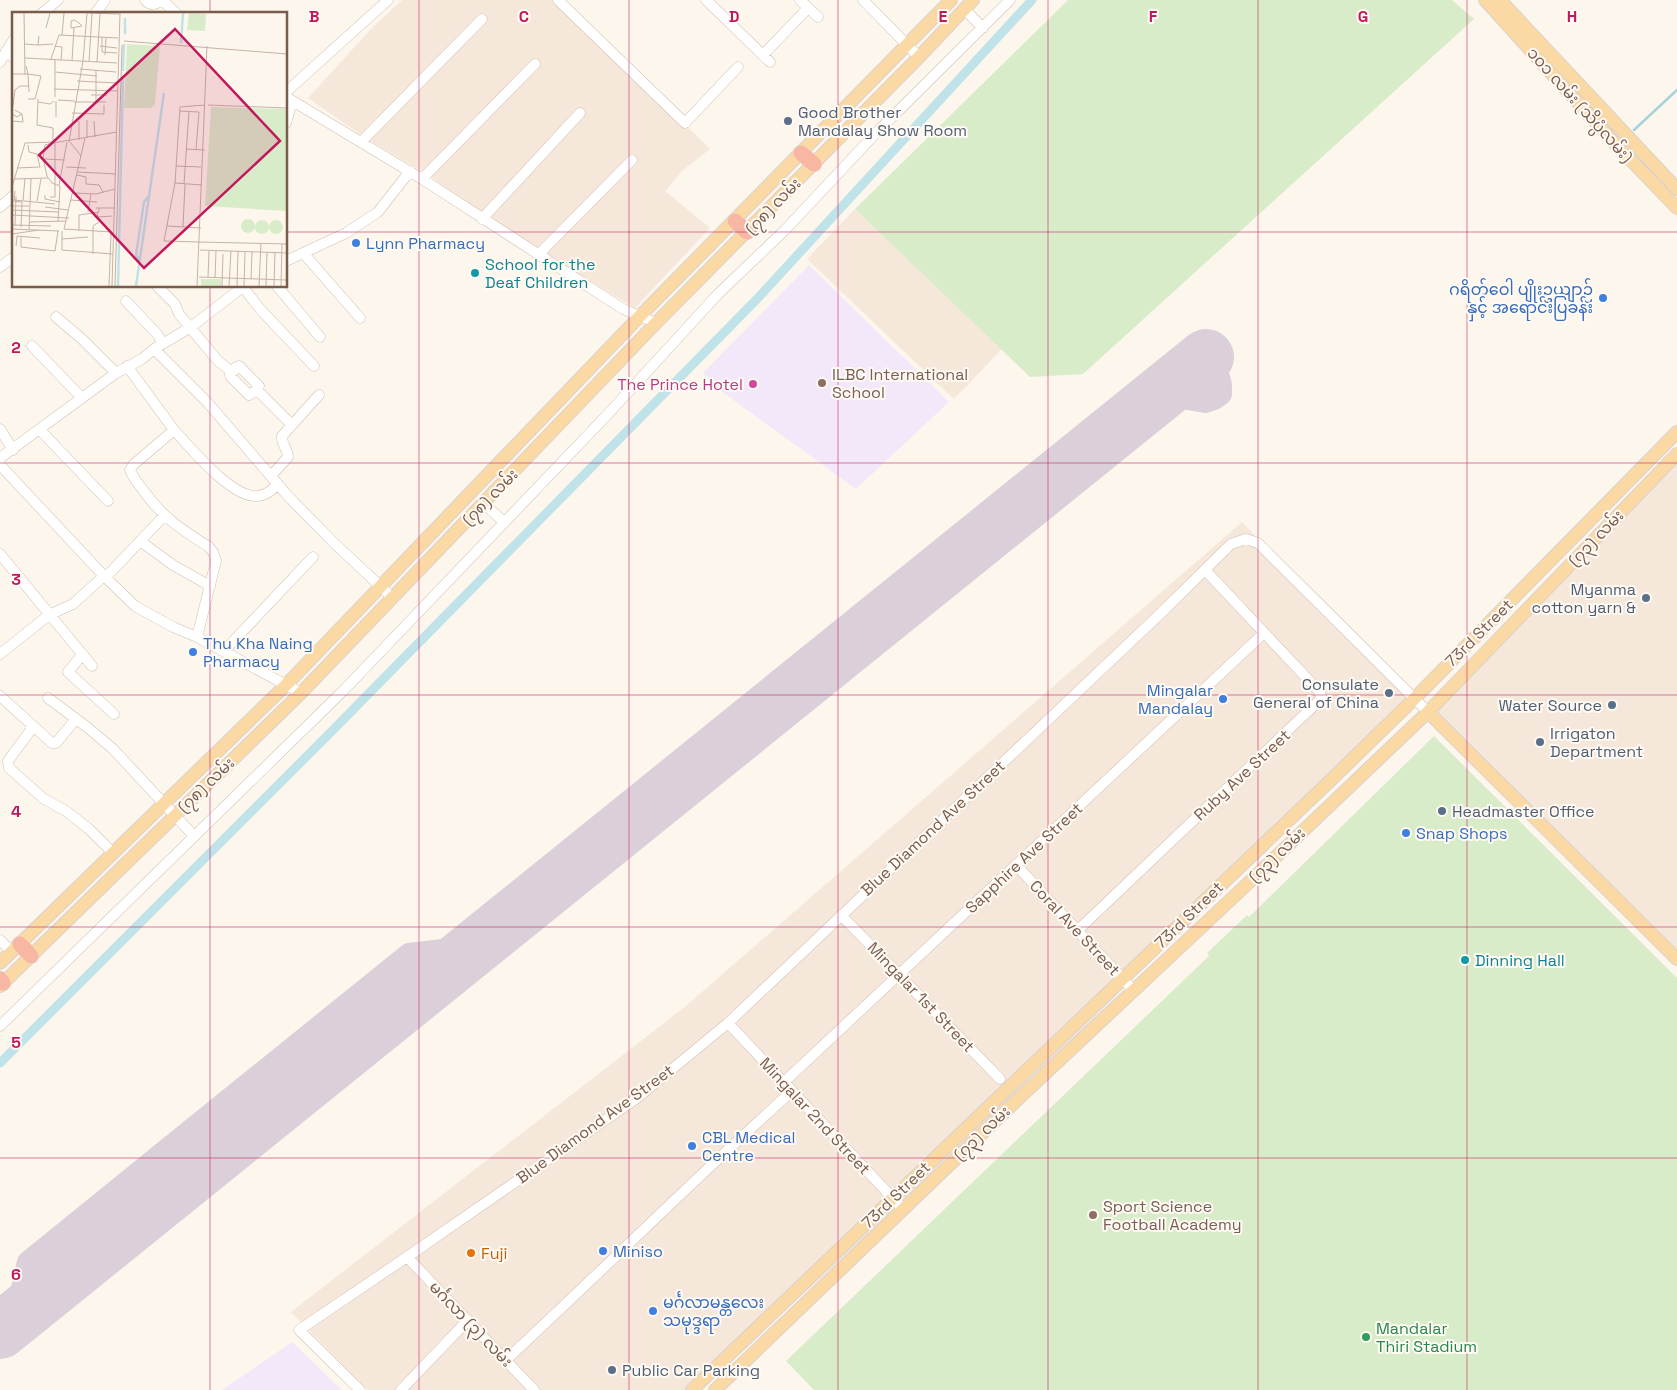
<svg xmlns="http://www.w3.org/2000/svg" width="1677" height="1390" viewBox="0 0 1677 1390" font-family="'Space Grotesk','Noto Sans Myanmar',sans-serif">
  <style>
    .residential { fill: #f5e8da }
    .education { fill: #f3e8fa }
    .green { fill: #d8ecc9 }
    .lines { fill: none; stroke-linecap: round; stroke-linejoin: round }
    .stream { stroke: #a5d3da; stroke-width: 2.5 }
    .canal { stroke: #bfe3e8; stroke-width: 9 }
    .taxiway { stroke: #dbcfda; stroke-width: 22 }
    .runway { stroke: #dbcfda; stroke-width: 56 }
    .minor-casing { stroke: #d1beb0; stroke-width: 11 }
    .major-casing { stroke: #dad1cd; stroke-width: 14 }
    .highway-casing { stroke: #dad1cd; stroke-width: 16 }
    .minor { stroke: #fff; stroke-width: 10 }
    .major { stroke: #fbd9a5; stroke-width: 12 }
    .highway { stroke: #f7b7a3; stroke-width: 15 }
    .grid { fill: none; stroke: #c2185b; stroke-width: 1; stroke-opacity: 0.55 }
    .service-dot { fill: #5c6f8a; stroke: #fffaf3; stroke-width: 2 }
    .shop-dot { fill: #3f7fe0; stroke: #fffaf3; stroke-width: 2 }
    .culture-dot { fill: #0f9aa8; stroke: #fffaf3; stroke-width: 2 }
    .education-dot { fill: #8d6e63; stroke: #fffaf3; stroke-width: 2 }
    .hotel-dot { fill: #d1479c; stroke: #fffaf3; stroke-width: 2 }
    .food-dot { fill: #e8710a; stroke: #fffaf3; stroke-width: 2 }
    .leisure-dot { fill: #2e9e5b; stroke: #fffaf3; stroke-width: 2 }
    .labels { text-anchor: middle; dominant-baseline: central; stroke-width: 4; stroke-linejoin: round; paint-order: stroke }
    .street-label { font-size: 16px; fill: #7a5c4d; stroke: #fffaf3 }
    .service-label { font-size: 16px; fill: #4e5e75; stroke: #fffaf3; text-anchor: start }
    .shop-label { font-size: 16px; fill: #366cbe; stroke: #fffaf3; text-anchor: start }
    .culture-label { font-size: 16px; fill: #0d838f; stroke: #fffaf3; text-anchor: start }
    .education-label { font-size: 16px; fill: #785e54; stroke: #fffaf3; text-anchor: start }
    .hotel-label { font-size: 16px; fill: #b23c85; stroke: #fffaf3; text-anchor: end }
    .food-label { font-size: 16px; fill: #c56008; stroke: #fffaf3; text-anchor: start }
    .leisure-label { font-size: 16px; fill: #27864d; stroke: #fffaf3; text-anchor: start }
    .inset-river { fill: none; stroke: #bfe3e8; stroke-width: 2.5 }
    .inset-road { fill: none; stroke: #c5b3a7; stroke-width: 1 }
    .view { fill: #c2185b; fill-opacity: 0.15; stroke: #c2185b; stroke-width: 2.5 }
    .inset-edge { fill: none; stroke: #7a5c4d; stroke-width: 2.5 }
    .grid-label { font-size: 16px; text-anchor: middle; font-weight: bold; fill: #c2185b; stroke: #fffaf3; stroke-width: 4; stroke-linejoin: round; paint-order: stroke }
  </style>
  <rect width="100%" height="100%" fill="#fdf6ec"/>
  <!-- residential -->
  <path class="residential" d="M 402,0 L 552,0 L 637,78 L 710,149 L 683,170 L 665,191 L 710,228 L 635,308 L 497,225 L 422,171 L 364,137 L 308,98 L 371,29 Z
    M 855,209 L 1002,349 L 954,399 L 807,259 Z
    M 1677,461 L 1677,955 L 1434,711 Z
    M 1242,522 L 1410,700 L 1002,1111 L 699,1390 L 368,1390 L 291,1312 L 686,1006 Z"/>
  <!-- education -->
  <path class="education" d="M 809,265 L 949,402 L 856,489 L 721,391 L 703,373 Z
    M 292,1342 L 342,1390 L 222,1390 Z"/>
  <!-- green -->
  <path class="green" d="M 1068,0 L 1452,0 L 1474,19 L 1083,374 L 1030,377 L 855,209 Z
    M 1434,736 L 1677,978 L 1677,1390 L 814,1390 L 786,1361 L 1209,956 L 1207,953 L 1247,915 L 1249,917 Z"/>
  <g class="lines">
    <!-- stream -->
    <path class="stream" d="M 1634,130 L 1677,90"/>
    <!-- canal -->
    <path class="canal" d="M 0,1063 L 328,735 L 757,299 L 1032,0"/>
    <!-- taxiway -->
    <path class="taxiway" d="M 1160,394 L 1205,402 L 1214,399 L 1221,394 C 1222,376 1216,371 1206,357
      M 15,1319 L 28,1262 L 171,1146 L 409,954 L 477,946"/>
    <!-- runway -->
    <path class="runway" d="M 0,1331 L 1206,357"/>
    <defs>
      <path id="minor" d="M 145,0 C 151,6 155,5 162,0 L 177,14
        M 558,0 L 685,123 L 738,67
        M 706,0 L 770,62
        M 800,0 L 818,17
        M 863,0 L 919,57
        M 964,9 L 983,28
        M 41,14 L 58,0
        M 95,14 L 105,0
        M 6,51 L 14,58
        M 763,55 L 808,8
        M 0,62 L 14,39
        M 286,92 L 388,0
        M 286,97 L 422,179 L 623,309 L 656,323
        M 286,123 L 292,101
        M 361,142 L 482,19
        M 422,179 L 535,64
        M 0,207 L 14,195
        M 482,219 L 580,113
        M 304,254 L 360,318
        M 538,255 L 632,160
        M 286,261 L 346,233 L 378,212 L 410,171
        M 0,267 L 14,257
        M 157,286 L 175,304 L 179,314 L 218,361 L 232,372
        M 277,286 L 320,337
        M 243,287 L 260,309 L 314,366
        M 126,301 L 158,335 L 161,341 L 161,345
        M 56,317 L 82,339 L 116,373
        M 32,346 L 81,397
        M 154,349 L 208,403 L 287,495 L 334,543 L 393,598
        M 127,366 L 174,430 L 133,465 L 130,470 C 133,477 138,484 143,490 C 162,517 181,529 209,547 L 213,552 L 216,561 L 197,637
        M 257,390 L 249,395 L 231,377 L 230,375 L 236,367 L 239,366 L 259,386 L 257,390 L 292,425
        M 0,429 L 13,450
        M 40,430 L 108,501
        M 174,430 C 191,448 232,499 258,496 C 267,495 272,490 278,484
        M 0,458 L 116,373 L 142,359 L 154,349 L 191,327 L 244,286
        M 0,465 L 104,576 L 135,606 L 173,627 L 197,637 L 301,693
        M 271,476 L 288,457 C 288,449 281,444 282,436 L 319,395
        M 484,504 L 504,522
        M 140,541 L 173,565 L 210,586
        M 0,554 L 92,666
        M 105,578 L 164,516
        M 224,651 L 313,557
        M 0,654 L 49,615 L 73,604 L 104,576
        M 82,655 L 68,672 L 114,714
        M 0,696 L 52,743 L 56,743 L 76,719
        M 48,698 L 87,727 L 113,749 L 194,836
        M 33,727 L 8,761 L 9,768 L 44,799 L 66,811 L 89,829 L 113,853
        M 1016,865 L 1134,991
        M 841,915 L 1000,1079
        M 1078,930 L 1322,698 L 1319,691 L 1205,570
        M 0,940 L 12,952
        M 728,1023 L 903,1209
        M 0,1026 L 343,691 L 608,414 L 718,294 L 785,230 L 876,133 L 1010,0
        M 783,1083 L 1264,633
        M 407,1257 L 534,1390
        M 506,1360 C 602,1271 694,1179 791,1092
        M 360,1390 L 299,1330 L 407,1257 L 637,1098 L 728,1023 L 1161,613 L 1231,544 L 1246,539 L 1258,543 L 1428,712
        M 401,1390 L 468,1320"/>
      <path id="major" d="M 1485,0 L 1619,148 L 1677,208
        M 1500,0 L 1677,189
        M 1428,712 L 1677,959
        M 0,963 L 286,685 L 639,317 L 951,0
        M 0,986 L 301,693 L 656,323 L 919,57 L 973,0
        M 692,1390 L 1334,777 L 1415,698 L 1677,432
        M 715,1390 L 1018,1099 L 1243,888 L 1428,712 L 1677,454"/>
      <path id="highway" d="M 801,153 L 814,164
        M 735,221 L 747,232
        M 20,944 L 31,956
        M 0,979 L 3,983"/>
    </defs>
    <!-- minor casing -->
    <use href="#minor" class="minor-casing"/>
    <!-- major casing -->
    <use href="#major" class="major-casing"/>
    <!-- highway casing -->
    <use href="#highway" class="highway-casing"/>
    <!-- minor -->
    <use href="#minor" class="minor"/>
    <!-- major -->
    <use href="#major" class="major"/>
    <!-- highway -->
    <use href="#highway" class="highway"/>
  </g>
  <!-- grid -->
  <path class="grid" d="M 210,0 L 210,14M 419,0 L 419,1390M 629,0 L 629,1390M 838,0 L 838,1390M 1048,0 L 1048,1390M 1258,0 L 1258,1390M 1467,0 L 1467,1390M 0,232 L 14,232M 286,232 L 1677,232M 210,286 L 210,1390M 0,463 L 1677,463M 0,695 L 1677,695M 0,927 L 1677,927M 0,1158 L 1677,1158"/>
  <!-- markers -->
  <g class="service-dot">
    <circle cx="788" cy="121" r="5"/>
    <circle cx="1646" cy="598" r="5"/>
    <circle cx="1389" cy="693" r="5"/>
    <circle cx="1612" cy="705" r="5"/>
    <circle cx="1540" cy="742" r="5"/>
    <circle cx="1442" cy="811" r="5"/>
    <circle cx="612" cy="1370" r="5"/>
  </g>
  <g class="shop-dot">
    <circle cx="356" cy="243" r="5"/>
    <circle cx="1603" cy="298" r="5"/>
    <circle cx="193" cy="652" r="5"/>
    <circle cx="1223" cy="699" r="5"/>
    <circle cx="1406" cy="833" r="5"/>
    <circle cx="692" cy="1146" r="5"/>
    <circle cx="603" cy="1251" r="5"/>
    <circle cx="653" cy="1311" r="5"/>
  </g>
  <g class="culture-dot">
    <circle cx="475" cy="273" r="5"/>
    <circle cx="1465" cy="960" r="5"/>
  </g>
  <g class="education-dot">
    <circle cx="822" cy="383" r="5"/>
    <circle cx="1093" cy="1215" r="5"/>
  </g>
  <circle class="hotel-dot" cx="753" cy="384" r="5"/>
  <circle class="food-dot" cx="471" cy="1253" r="5"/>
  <circle class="leisure-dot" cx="1366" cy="1337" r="5"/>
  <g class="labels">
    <!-- street labels -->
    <g class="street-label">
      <text transform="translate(1580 105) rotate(48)">၁၀၁ လမ်း (သိပ္ပံလမ်း)</text>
      <text transform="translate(773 206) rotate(-46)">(၇၈) လမ်း</text>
      <text transform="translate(490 497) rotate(-46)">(၇၈) လမ်း</text>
      <text transform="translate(1596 538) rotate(-46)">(၇၃) လမ်း</text>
      <text transform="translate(1479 633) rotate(-45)">73rd Street</text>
      <text transform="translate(1242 775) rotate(-43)">Ruby Ave Street</text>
      <text transform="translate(206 785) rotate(-44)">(၇၈) လမ်း</text>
      <text transform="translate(933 828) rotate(-43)">Blue Diamond Ave Street</text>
      <text transform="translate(1277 855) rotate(-44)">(၇၃) လမ်း</text>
      <text transform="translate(1024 858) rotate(-43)">Sapphire Ave Street</text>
      <text transform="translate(1189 915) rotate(-44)">73rd Street</text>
      <text transform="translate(1075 928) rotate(47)">Coral Ave Street</text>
      <text transform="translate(921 997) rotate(46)">Mingalar 1st Street</text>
      <text transform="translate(815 1116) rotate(47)">Mingalar 2nd Street</text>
      <text transform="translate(595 1124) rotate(-36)">Blue Diamond Ave Street</text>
      <text transform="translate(982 1133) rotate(-44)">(၇၃) လမ်း</text>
      <text transform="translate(896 1195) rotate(-44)">73rd Street</text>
      <text transform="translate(471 1324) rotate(46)">မင်္ဂလာ (၃) လမ်း</text>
    </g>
    <!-- service labels -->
    <g class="service-label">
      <text x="798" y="112">Good Brother<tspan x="798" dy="18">Mandalay Show Room</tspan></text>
      <text x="1636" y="589" text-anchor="end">Myanma<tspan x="1636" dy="18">cotton yarn &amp;</tspan></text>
      <text x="1379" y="684" text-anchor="end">Consulate<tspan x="1379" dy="18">General of China</tspan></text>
      <text x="1602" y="705" text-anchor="end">Water Source</text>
      <text x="1550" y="733">Irrigaton<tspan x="1550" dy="18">Department</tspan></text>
      <text x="1452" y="811">Headmaster Office</text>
      <text x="622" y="1370">Public Car Parking</text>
    </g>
    <!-- shop labels -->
    <g class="shop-label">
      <text x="366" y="243">Lynn Pharmacy</text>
      <text x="1593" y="289" text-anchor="end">ဂရိတ်ဝေါ ပျိုးဥယျာဉ်<tspan x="1593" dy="18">နှင့် အရောင်းပြခန်း</tspan></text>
      <text x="203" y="643">Thu Kha Naing<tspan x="203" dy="18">Pharmacy</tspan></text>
      <text x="1213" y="690" text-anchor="end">Mingalar<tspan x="1213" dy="18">Mandalay</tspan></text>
      <text x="1416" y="833">Snap Shops</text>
      <text x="702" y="1137">CBL Medical<tspan x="702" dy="18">Centre</tspan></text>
      <text x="613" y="1251">Miniso</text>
      <text x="663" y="1302">မင်္ဂလာမန္တလေး<tspan x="663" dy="18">သမုဒ္ဒရာ</tspan></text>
    </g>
    <!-- culture labels -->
    <g class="culture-label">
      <text x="485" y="264">School for the<tspan x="485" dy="18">Deaf Children</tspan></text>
      <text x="1475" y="960">Dinning Hall</text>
    </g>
    <!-- education labels -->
    <g class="education-label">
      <text x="832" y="374">ILBC International<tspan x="832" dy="18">School</tspan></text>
      <text x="1103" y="1206">Sport Science<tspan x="1103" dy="18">Football Academy</tspan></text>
    </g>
    <!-- hotel labels -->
    <g class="hotel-label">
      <text x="743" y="384">The Prince Hotel</text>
    </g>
    <!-- food labels -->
    <g class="food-label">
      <text x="481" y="1253">Fuji</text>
    </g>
    <!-- leisure labels -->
    <g class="leisure-label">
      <text x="1376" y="1328">Mandalar<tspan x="1376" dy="18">Thiri Stadium</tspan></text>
    </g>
  </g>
  <!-- overview -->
  <g transform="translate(12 12)">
    <rect width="275" height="275" fill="#fdf6ec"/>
    <path d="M 177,1 L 194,2 L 193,19 L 175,18 ZM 115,32 L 148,34 L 143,92 L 139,96 L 112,96 ZM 199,95 L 275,97 L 275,199 L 193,194 ZM229 214a7 7 0 1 1 14 0a7 7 0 1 1-14 0ZM257 215a7 7 0 1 1 14 0a7 7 0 1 1-14 0ZM243 215a7 7 0 1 1 14 0a7 7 0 1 1-14 0ZM 189,267 L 209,267 L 209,274 L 189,274 Z" fill="#d8ecc9"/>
    <path class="inset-river" d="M 113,22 L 113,6M 169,31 L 171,1M 111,59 L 112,32M 128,249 L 124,243 L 127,223 L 132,190 L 137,184M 106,274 L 111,64M 124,274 L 152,81"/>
    <path class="inset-road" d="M 12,1 L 13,63M 77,1 L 107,2M 62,8 L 67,11 L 70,14 L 59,16 L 59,9 ZM 34,16 L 38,1M 50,23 L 52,1M 90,25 L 90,40 L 105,41M 112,29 L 275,42M 12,32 L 26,33 L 27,24M 26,33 L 41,32M 43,34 L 50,35 L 49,48M 88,34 L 105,36M 93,43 L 94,26M 13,46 L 105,51M 39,47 L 47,23 L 106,26M 60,49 L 62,16M 77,50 L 80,1M 85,50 L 88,2M 14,54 L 16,62 L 29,64 L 23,87 L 16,87M 68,57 L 104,60M 43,60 L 85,64M 0,62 L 16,62 L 17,80M 65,69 L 106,71M 42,77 L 106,79M 3,78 L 8,74 L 17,74M 79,83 L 95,83M 43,85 L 43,47M 46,88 L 62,89M 26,90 L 38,92 L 42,89M 62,90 L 94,90M 84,90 L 84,59M 196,93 L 275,96M 167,99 L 187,100 L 184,137M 0,100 L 3,78M 60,101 L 92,102 L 92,93M 0,102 L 5,105 L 10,102 L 3,98M 44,105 L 44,89M 0,109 L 11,110 L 10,102M 82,109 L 83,125M 73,126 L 52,217 L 100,220M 75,126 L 75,108M 67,128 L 67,109M 57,130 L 71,49 L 75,1M 58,130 L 69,144M 40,131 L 33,133 L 31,146 L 35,164 L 40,171 L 48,174 L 46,210M 41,131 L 105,120M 174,137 L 193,138M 32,147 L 53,148M 164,154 L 189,155M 54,155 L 74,156M 5,156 L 28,155 L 25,142 L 17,140 L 16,133M 66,160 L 104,162M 65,163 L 74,165 L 74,172 L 87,173 L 91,180M 2,167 L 36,166M 163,171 L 190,173M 172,172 L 177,99M 47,173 L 55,130M 0,175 L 13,131 L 41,130 L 41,116 L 25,113 L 26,87M 3,179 L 2,188 L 43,192M 62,181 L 84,182 L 103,177M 33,183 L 33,187 L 48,190M 38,185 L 43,185 L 43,131M 11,188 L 13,167M 59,188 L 85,190M 0,189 L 10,190 L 9,215M 25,189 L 29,167M 0,194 L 17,194M 33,195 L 56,198M 84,196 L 103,196M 0,198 L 47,200M 76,200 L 79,182M 85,200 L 86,205 L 100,204M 0,203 L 57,206M 17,210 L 54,209M 0,213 L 39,214M 3,214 L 4,184M 155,214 L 189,216M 171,215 L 173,172M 0,217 L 47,219M 17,218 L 19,166M 50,219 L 50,238 L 101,242M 67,219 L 67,203 L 87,200 L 87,196M 0,222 L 27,218M 9,225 L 9,235 L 43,239 L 46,219M 50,227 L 76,225M 187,230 L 152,229 L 163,171 L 168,95 L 193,93M 187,230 L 275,232M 4,234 L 5,224 L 28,226M 188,238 L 275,241M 81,242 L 81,214 L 87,210M 187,265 L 275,268M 196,266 L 197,239M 203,266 L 204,239M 239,267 L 240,240M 97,274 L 99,222M 100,274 L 108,1M 103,274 L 110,33M 185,274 L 195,34M 210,274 L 211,242M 217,274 L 219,239M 225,274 L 226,239M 232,274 L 233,240M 247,274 L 249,231M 254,274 L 255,240M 262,274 L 263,240M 269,274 L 270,232"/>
    <path class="view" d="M 163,17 L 268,129 L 132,256 L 27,143 Z"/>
    <rect width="275" height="275" class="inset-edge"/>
  </g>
  <g class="grid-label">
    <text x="314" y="22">B</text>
    <text x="524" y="22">C</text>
    <text x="734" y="22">D</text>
    <text x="943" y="22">E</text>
    <text x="1153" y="22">F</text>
    <text x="1363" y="22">G</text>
    <text x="1572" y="22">H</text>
    <text x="16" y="353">2</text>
    <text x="16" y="585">3</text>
    <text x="16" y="817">4</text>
    <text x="16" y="1048">5</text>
    <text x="16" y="1280">6</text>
  </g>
</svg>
